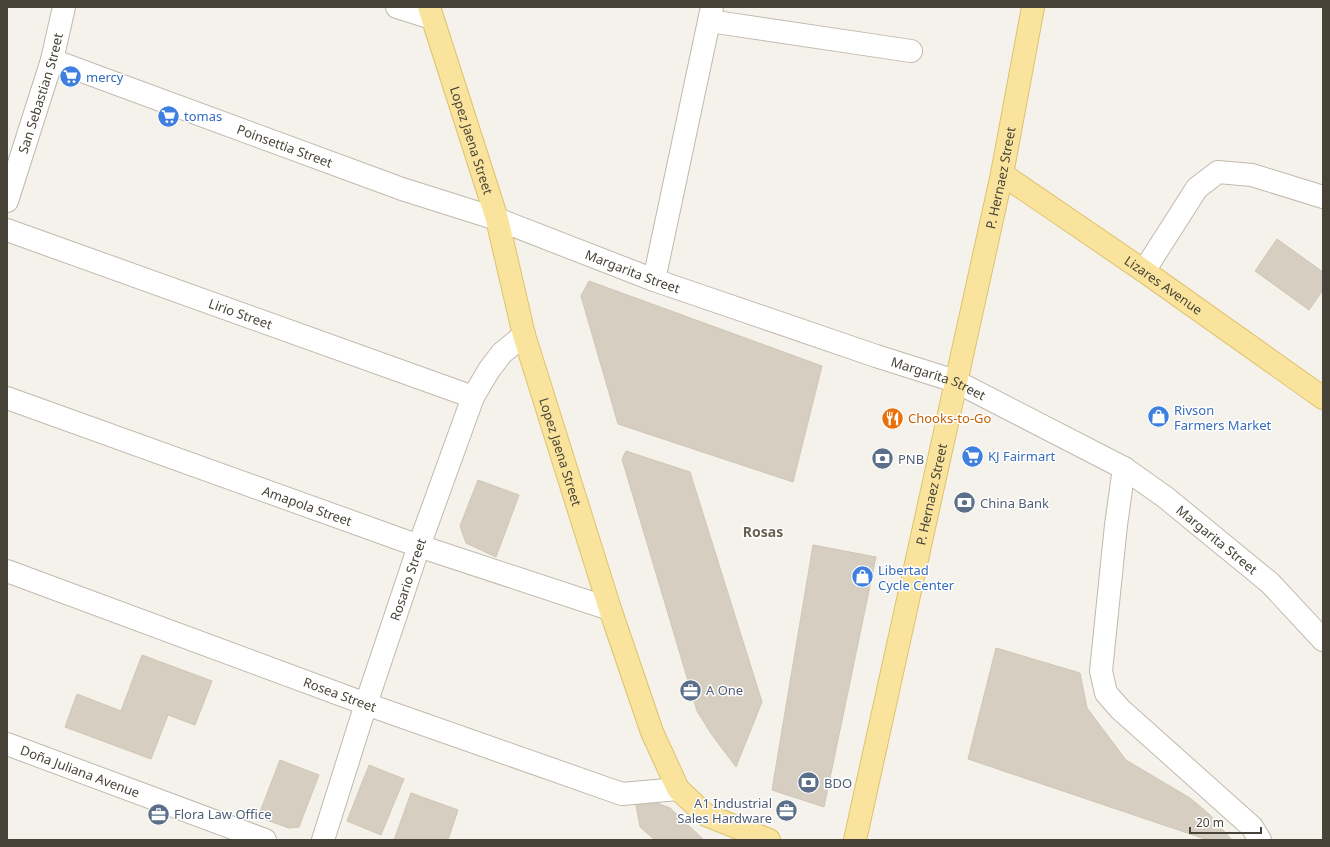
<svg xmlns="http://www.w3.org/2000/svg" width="1330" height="847" viewBox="0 0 1330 847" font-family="'Noto Sans',sans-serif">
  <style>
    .building { fill: #d6cec0; stroke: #d0c6b3 }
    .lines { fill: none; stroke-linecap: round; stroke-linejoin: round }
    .minor-casing { stroke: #c0baad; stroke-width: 24 }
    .major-casing { stroke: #dfc26d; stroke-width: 24 }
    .minor { stroke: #fff; stroke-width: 22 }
    .major { stroke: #fae49d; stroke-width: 22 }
    .labels { text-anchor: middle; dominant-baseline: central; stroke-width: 3; stroke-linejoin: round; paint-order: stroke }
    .shop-label { font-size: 13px; fill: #366cbe; stroke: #fff; text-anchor: start }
    .street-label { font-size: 13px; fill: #484338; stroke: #fff }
    .food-label { font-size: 13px; fill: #c56008; stroke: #fff; text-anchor: start }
    .service-label { font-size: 13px; fill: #4e5e75; stroke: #fff; text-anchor: start }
    .neighbourhood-label { font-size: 14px; font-weight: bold; fill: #6a6150; stroke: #fff }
  </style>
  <rect width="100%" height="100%" fill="#f4f2ea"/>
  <!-- building -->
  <path class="building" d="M 1277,239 L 1323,272 L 1323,290 L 1309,310 L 1255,271 Z
    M 589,281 L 822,366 L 793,482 L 618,424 L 581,296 Z
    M 626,451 L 690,472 L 762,702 L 736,767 L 712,735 L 697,711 L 622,459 Z
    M 478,480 L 519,495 L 496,557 L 466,543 L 460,526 Z
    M 813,545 L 876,557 L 824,807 L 772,790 Z
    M 996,648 L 1080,673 L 1087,708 L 1126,760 L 1190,798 L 1209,814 L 1232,840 L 1208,840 L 968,759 Z
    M 142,655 L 212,681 L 195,725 L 168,715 L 151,759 L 65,727 L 77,694 L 121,711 Z
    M 280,760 L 319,775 L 299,827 L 289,828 L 258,817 Z
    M 369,765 L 404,779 L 381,835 L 347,821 Z
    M 411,793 L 458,810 L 448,840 L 394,840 Z
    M 634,794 L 670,808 L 704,840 L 655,840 L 640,827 Z"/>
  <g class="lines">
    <defs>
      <g id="minor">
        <path d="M 397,7 L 432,18"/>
        <path d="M 709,21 L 911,51"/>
        <path id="s1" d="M 52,60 L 402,189 L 497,219 L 654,280 L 876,356 L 955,381 L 1124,468 L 1165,497 L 1270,583 L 1323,640"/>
        <path id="s2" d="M 7,201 L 52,60 L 64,7"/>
        <path id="s3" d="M 7,230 L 473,397"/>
        <path d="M 1144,271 L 1197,188 L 1218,172 L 1252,175 L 1323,197"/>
        <path d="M 654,280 L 712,7"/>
        <path id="s4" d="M 7,398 L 419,546 L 610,609"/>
        <path d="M 1124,468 L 1116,525 L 1101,671 L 1106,693 L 1120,709 L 1252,827 L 1260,840"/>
        <path id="s5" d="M 7,571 L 366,704 L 622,794 L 678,789"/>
        <path id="s6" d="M 7,744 L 265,840"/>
        <path id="s7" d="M 323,840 L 366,704 L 419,546 L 473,397 L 489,370 L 502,353 L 524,335"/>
      </g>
      <g id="major">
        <path id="s8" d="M 429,7 L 497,219 L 524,335 L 610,609 L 652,732 L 678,789 L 706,815 L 769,840"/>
        <path id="s9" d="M 1002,174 L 1144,271 L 1323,398"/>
        <path id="s10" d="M 855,840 L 1002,174 L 1033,7"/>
      </g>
    </defs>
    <!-- minor casing -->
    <use href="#minor" class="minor-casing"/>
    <!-- major casing -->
    <use href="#major" class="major-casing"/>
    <!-- minor -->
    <use href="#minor" class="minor"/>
    <!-- major -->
    <use href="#major" class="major"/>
  </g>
  <!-- icons -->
  <defs>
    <symbol id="supermarket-disc" viewBox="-11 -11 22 22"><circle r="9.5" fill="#3f7fe0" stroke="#fff"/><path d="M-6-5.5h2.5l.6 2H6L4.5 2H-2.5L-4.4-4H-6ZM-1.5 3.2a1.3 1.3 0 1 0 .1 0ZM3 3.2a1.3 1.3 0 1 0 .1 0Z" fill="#fff"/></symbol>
    <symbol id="shop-disc" viewBox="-11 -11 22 22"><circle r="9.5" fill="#3f7fe0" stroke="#fff"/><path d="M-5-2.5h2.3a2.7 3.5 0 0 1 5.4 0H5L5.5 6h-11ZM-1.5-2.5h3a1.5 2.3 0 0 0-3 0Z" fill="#fff"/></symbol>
    <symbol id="restaurant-disc" viewBox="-11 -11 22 22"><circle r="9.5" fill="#e8710a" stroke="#fff"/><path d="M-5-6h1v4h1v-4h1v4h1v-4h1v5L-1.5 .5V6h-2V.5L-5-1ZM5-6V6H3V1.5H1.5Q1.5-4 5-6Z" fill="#fff"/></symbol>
    <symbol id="bank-disc" viewBox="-11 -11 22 22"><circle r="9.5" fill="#5c6f8a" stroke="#fff"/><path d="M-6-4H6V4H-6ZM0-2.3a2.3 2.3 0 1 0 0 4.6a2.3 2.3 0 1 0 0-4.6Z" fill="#fff"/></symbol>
    <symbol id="office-disc" viewBox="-11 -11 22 22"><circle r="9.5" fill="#5c6f8a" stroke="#fff"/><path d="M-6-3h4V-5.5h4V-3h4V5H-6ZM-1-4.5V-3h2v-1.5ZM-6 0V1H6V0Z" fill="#fff"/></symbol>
  </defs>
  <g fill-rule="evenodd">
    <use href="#supermarket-disc" x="58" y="64" width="25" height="25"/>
    <use href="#supermarket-disc" x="156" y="104" width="25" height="25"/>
    <use href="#shop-disc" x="1146" y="404" width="25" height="25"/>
    <use href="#restaurant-disc" x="880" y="406" width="25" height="25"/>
    <use href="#supermarket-disc" x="960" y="444" width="25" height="25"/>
    <use href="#bank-disc" x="870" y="446" width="25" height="25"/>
    <use href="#bank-disc" x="952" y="490" width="25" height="25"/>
    <use href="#shop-disc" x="850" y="564" width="25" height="25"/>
    <use href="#office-disc" x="678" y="678" width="25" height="25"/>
    <use href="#bank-disc" x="796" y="770" width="25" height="25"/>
    <use href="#office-disc" x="774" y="798" width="25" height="25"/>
    <use href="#office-disc" x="146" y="802" width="25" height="25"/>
  </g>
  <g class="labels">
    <!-- shop labels -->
    <g class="shop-label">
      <text x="86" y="77">mercy</text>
      <text x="184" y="116">tomas</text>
      <text x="1174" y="410">Rivson<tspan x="1174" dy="15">Farmers Market</tspan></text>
      <text x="988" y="456">KJ Fairmart</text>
      <text x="878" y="570">Libertad<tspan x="878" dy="15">Cycle Center</tspan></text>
    </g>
    <!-- street labels -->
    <g class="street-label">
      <text stroke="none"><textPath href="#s2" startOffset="113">San Sebastian Street</textPath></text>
      <text stroke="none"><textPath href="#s8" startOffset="140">Lopez Jaena Street</textPath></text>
      <text stroke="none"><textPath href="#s1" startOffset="248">Poinsettia Street</textPath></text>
      <text stroke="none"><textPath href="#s10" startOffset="678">P. Hernaez Street</textPath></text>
      <text stroke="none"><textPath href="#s1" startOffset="618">Margarita Street</textPath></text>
      <text stroke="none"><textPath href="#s9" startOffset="196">Lizares Avenue</textPath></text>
      <text stroke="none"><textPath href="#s3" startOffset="248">Lirio Street</textPath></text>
      <text stroke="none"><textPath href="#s1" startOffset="942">Margarita Street</textPath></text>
      <text stroke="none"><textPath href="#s8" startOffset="464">Lopez Jaena Street</textPath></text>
      <text stroke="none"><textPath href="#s10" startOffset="354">P. Hernaez Street</textPath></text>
      <text stroke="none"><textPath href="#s4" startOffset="319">Amapola Street</textPath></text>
      <text stroke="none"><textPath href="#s1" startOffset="1266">Margarita Street</textPath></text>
      <text stroke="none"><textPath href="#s7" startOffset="274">Rosario Street</textPath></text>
      <text stroke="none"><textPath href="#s5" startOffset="355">Rosea Street</textPath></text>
      <text stroke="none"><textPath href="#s6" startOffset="78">Doña Juliana Avenue</textPath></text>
    </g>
    <!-- food labels -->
    <g class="food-label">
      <text x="908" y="418">Chooks-to-Go</text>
    </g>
    <!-- service labels -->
    <g class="service-label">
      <text x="898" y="459">PNB</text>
      <text x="980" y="503">China Bank</text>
      <text x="706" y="690">A One</text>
      <text x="824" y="783">BDO</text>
      <text x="772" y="803" text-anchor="end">A1 Industrial<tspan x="772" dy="15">Sales Hardware</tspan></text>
      <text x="174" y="814">Flora Law Office</text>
    </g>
    <!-- neighbourhood labels -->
    <g class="neighbourhood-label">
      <text x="763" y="531">Rosas</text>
    </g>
  </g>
  <!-- border -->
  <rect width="1330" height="847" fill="none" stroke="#484338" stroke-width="16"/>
  <!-- scale -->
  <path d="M1190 827v6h71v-6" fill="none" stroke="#484338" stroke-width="2"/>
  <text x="1196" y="827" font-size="12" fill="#484338" stroke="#ffffff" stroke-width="3" paint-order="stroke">20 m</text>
</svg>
